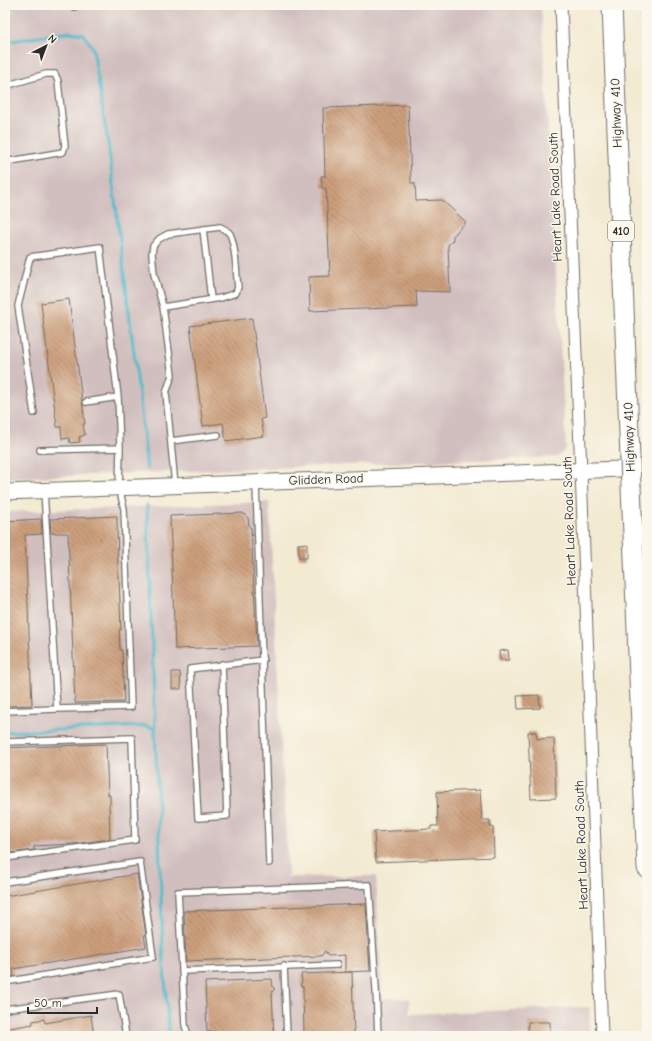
<svg xmlns="http://www.w3.org/2000/svg" width="652" height="1041" viewBox="0 0 652 1041" font-family="'Comic Neue',sans-serif">
  <style>
    .industrial { fill: #d1bfbf }
    .lines { fill: none; stroke-linecap: round; stroke-linejoin: round }
    .stream { stroke: #4db9c9; stroke-width: 3 }
    .building { fill: url(#building-back-hatch) }
    .lane-casing { stroke: #716e65; stroke-width: 8 }
    .street-casing { stroke: #716e65; stroke-width: 13 }
    .secondary-casing { stroke: #716e65; stroke-width: 17 }
    .highway-casing { stroke: #716e65; stroke-width: 21 }
    .lane { stroke: #fff; stroke-width: 5.5 }
    .street { stroke: #fff; stroke-width: 11 }
    .secondary { stroke: #fff; stroke-width: 15 }
    .highway { stroke: #fff; stroke-width: 19 }
    .highway-bridge-casing { stroke: #716e65; stroke-width: 21; stroke-linecap: butt }
    .highway-bridge { stroke: #fff; stroke-width: 19 }
    .labels { text-anchor: middle; dominant-baseline: central; stroke-width: 3; stroke-linejoin: round; paint-order: stroke }
    .shield { fill: #fbf7ec; stroke: #696865; stroke-width: 1 }
    .shield-label { font-size: 12px; font-weight: bold; fill: #2b2b2b }
    .street-label { font-size: 13px; fill: #2b2b2b; stroke: #fbf7ec }
  </style>
  <defs>
    <pattern id="building-back-hatch" width="6" height="6" patternUnits="userSpaceOnUse"><rect width="6" height="6" fill="#cc9f7c"/><path d="M-1 5l2 2M0 0l6 6M5-1l2 2" fill="none" stroke="#a68266"/></pattern>
  </defs>
  <rect width="100%" height="100%" fill="#fbf7ec"/>
  <filter id="ink" filterUnits="userSpaceOnUse"><feTurbulence type="fractalNoise" baseFrequency=".025" numOctaves="2"/><feDisplacementMap in="SourceGraphic" scale="8" xChannelSelector="R" yChannelSelector="G"/><feConvolveMatrix kernelMatrix="1 2 1 2 8 2 1 2 1" color-interpolation-filters="sRGB"/></filter>
  <filter id="wash" filterUnits="userSpaceOnUse"><feTurbulence type="fractalNoise" baseFrequency=".012" numOctaves="4" result="noise"/><feDisplacementMap in="SourceGraphic" scale="16" xChannelSelector="R" yChannelSelector="G"/><feGaussianBlur stdDeviation="0.9" result="paint"/><feColorMatrix in="noise" values="0 0 0 0 0 0 0 0 0 0 0 0 0 0 0 0 0 1.4 0 .05"/><feComposite in="paint" operator="in"/></filter>
  <g filter="url(#wash)">
    <rect width="100%" height="100%" fill="#f3ead2"/>
    <!-- industrial -->
    <path class="industrial" d="M 5,5 L 541,5 L 566,449 L 557,457 L 5,478 Z
      M 269,502 L 288,877 L 376,876 L 382,998 L 409,999 L 409,1014 L 590,1007 L 589,1036 L 5,1036 L 5,512 Z"/>
    <g class="lines">
      <!-- stream -->
      <path class="stream" d="M 5,42 L 70,32 L 83,34 L 93,48 L 108,143 L 140,402 L 147,469
        M 147,505 L 163,950 L 168,1023 L 170,1036
        M 5,732 L 146,726 L 155,729"/>
    </g>
    <g id="blocks">
      <!-- building -->
      <path class="building" d="M 408,105 L 411,183 L 415,183 L 416,201 L 442,200 L 466,222 L 453,236 L 453,240 L 448,245 L 450,292 L 416,291 L 417,307 L 310,311 L 309,277 L 330,276 L 326,188 L 322,188 L 321,176 L 325,176 L 323,108 Z
        M 69,299 L 85,424 L 83,424 L 85,435 L 79,437 L 80,442 L 70,443 L 69,438 L 62,439 L 61,427 L 57,427 L 41,303 Z
        M 252,318 L 265,418 L 261,419 L 264,436 L 226,441 L 223,423 L 203,426 L 190,326 Z
        M 243,513 L 248,518 L 249,526 L 251,528 L 257,646 L 175,649 L 170,516 Z
        M 117,516 L 118,578 L 119,577 L 121,630 L 119,630 L 120,650 L 122,650 L 124,702 L 75,703 L 68,533 L 51,533 L 50,519 Z
        M 41,519 L 42,534 L 25,535 L 32,705 L 5,706 L 5,521 Z
        M 307,543 L 307,558 L 299,558 L 298,544 Z
        M 508,650 L 509,660 L 500,660 L 499,651 Z
        M 172,672 L 180,672 L 181,689 L 172,689 Z
        M 539,695 L 540,708 L 518,709 L 517,696 Z
        M 528,732 L 536,732 L 537,739 L 554,738 L 556,798 L 531,799 Z
        M 106,744 L 108,795 L 110,795 L 110,804 L 109,805 L 110,839 L 72,844 L 34,846 L 34,850 L 5,854 L 5,748 Z
        M 480,790 L 482,820 L 490,820 L 490,827 L 493,827 L 494,857 L 376,862 L 374,832 L 431,829 L 431,826 L 438,826 L 437,792 Z
        M 137,874 L 146,935 L 144,935 L 146,947 L 13,969 L 14,976 L 5,978 L 5,896 Z
        M 366,904 L 370,971 L 345,972 L 345,955 L 328,956 L 325,951 L 321,956 L 186,961 L 184,911 Z
        M 352,972 L 354,1036 L 304,1036 L 303,987 L 300,985 L 302,982 L 301,974 Z
        M 272,979 L 273,988 L 275,989 L 272,992 L 274,1036 L 216,1036 L 216,1031 L 207,1032 L 205,982 Z
        M 91,1015 L 94,1036 L 5,1036 L 5,1029 L 33,1024 L 33,1021 L 44,1019 L 45,1023 Z
        M 528,1022 L 550,1022 L 550,1036 L 528,1036 Z"/>
    </g>
  </g>
  <g filter="url(#ink)">
    <use href="#blocks" fill-opacity="0" stroke="#716e65" stroke-width="1"/>
    <g class="lines">
      <defs>
        <path id="lane" d="M 74,5 L 74,7
          M 5,86 L 46,74 L 55,74 L 58,81 L 65,146 L 63,152 L 5,162
          M 203,229 L 211,299
          M 163,307 L 221,298 L 236,293 L 238,287 C 236,274 236,245 230,234 C 227,230 224,229 220,227 L 168,234 L 159,239 L 153,246 L 152,254 L 154,274 L 163,307 L 172,375 L 166,393 L 175,485
          M 86,402 L 118,397
          M 34,413 L 18,306 L 30,257 L 100,247 L 118,397 L 120,448
          M 171,441 L 218,435
          M 40,450 L 120,448 L 119,487 L 124,509 L 131,707 L 57,709 L 44,491
          M 256,484 L 269,863
          M 222,664 L 227,816 L 198,818 L 190,669 L 263,660
          M 5,711 L 57,709
          M 5,742 L 132,738 L 135,840 L 5,858
          M 5,882 L 140,862 L 153,957 L 5,982
          M 284,966 L 287,1036
          M 182,971 L 337,965
          M 5,1009 L 119,994 L 126,1036
          M 188,1036 L 185,1025 L 178,892 L 369,885 L 376,989 L 378,1036"/>
        <path id="street" d="M 561,5 L 581,470 L 602,1036"/>
        <path id="secondary" d="M 5,492 L 647,468"/>
        <path id="highway" d="M 612,5 L 630,458
          M 631,487 L 647,868"/>
      </defs>
      <!-- lane casing -->
      <use href="#lane" class="lane-casing"/>
      <!-- street casing -->
      <use href="#street" class="street-casing"/>
      <!-- secondary casing -->
      <use href="#secondary" class="secondary-casing"/>
      <!-- highway casing -->
      <use href="#highway" class="highway-casing"/>
      <!-- lane -->
      <use href="#lane" class="lane"/>
      <!-- street -->
      <use href="#street" class="street"/>
      <!-- secondary -->
      <use href="#secondary" class="secondary"/>
      <!-- highway -->
      <use href="#highway" class="highway"/>
      <defs>
        <path id="highway-bridge" d="M 630,458 L 631,487"/>
      </defs>
      <!-- highway-bridge casing -->
      <use href="#highway-bridge" class="highway-bridge-casing"/>
      <!-- highway-bridge -->
      <use href="#highway-bridge" class="highway-bridge"/>
    </g>
  </g>
  <g class="labels">
    <!-- shield labels -->
    <rect class="shield" x="608" y="221" width="26" height="20" rx="3"/>
    <g class="shield-label">
      <text x="621" y="231">410</text>
    </g>
    <!-- street labels -->
    <g class="street-label">
      <text transform="translate(616 113) rotate(-92)">Highway 410</text>
      <text transform="translate(555 197) rotate(-92)">Heart Lake Road South</text>
      <text transform="translate(629 437) rotate(-92)">Highway 410</text>
      <text transform="translate(326 479) rotate(-2)">Glidden Road</text>
      <text transform="translate(569 521) rotate(-92)">Heart Lake Road South</text>
      <text transform="translate(581 845) rotate(-92)">Heart Lake Road South</text>
    </g>
  </g>
  <!-- margin -->
  <rect width="652" height="1041" fill="none" stroke="#fbf7ec" stroke-width="20"/>
  <!-- north arrow -->
  <g transform="translate(46 46) rotate(42)" stroke="#fbf7ec" stroke-width="3" paint-order="stroke">
  <path d="M0-3L7 15L0 10L-7 15Z" fill="#2b2b2b"/>
  <text y="-6" font-size="11" font-weight="bold" text-anchor="middle" fill="#2b2b2b">N</text>
  </g>
  <!-- scale -->
  <path d="M28 1007v6h69v-6" fill="none" stroke="#2b2b2b" stroke-width="2"/>
  <text x="34" y="1007" font-size="12" fill="#2b2b2b" stroke="#fbf7ec" stroke-width="3" paint-order="stroke">50 m</text>
</svg>
